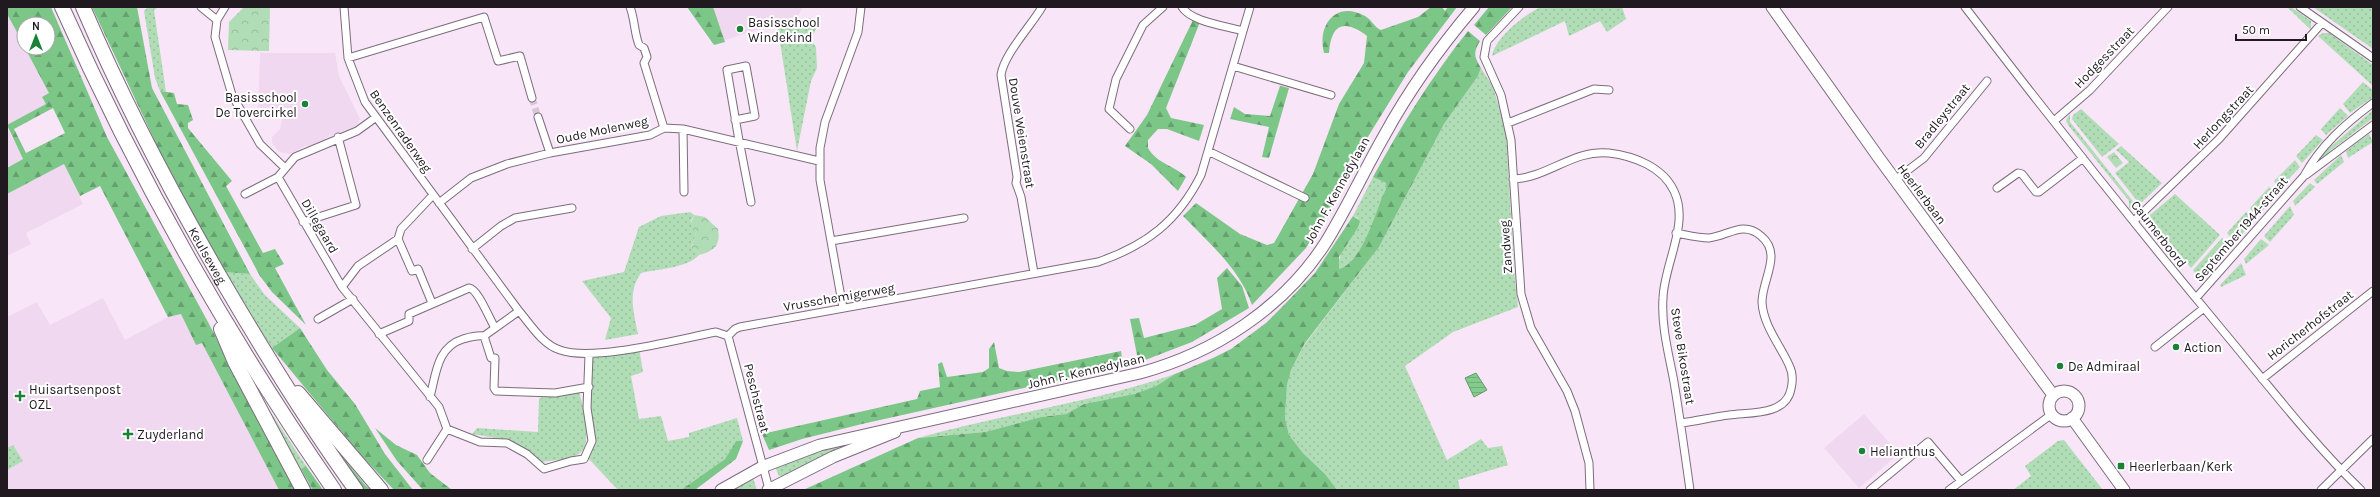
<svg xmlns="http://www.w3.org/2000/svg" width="2380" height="497" viewBox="0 0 2380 497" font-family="Karla,sans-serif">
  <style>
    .built { fill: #f0d8f0 }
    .grass { fill: url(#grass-dots) }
    .forest { fill: url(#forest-firs); fill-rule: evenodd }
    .park { fill: url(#park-crowns) }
    .water { fill: url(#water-rules); stroke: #65976c }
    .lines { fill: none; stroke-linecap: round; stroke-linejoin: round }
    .street-tunnel { stroke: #d8c7d8; stroke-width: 7; stroke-dasharray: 7 3.5; stroke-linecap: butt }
    .street-casing { stroke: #7c6c7c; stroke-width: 9 }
    .secondary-casing { stroke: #7c6c7c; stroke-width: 13 }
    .highway-casing { stroke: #7c6c7c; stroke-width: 16 }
    .street { stroke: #fff; stroke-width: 7 }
    .secondary { stroke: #fff; stroke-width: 11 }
    .highway { stroke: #fff; stroke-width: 14 }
    .poi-dot { fill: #1a8237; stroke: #fff; stroke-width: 1.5 }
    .labels { text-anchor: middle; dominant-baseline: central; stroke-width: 4; stroke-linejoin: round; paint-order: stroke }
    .poi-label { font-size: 13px; fill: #201a20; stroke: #fff; text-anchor: start }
    .street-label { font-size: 13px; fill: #201a20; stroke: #fff }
  </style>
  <defs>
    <pattern id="grass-dots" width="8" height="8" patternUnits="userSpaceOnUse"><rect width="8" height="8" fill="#b0ddb5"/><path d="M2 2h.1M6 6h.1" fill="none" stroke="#97bd9b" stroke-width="1.8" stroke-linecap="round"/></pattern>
    <pattern id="forest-firs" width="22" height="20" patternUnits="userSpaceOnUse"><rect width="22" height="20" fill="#7cc687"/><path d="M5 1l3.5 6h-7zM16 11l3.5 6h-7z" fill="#65a06e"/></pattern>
    <pattern id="park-crowns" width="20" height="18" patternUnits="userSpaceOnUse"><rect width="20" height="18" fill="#b0ddb5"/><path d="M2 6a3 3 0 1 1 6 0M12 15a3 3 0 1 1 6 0" fill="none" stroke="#97bd9b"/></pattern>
    <pattern id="water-rules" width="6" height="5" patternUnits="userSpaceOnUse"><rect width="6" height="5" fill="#83cc8d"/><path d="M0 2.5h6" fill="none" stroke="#71af79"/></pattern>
  </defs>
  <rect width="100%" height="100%" fill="#f8e6f8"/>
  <!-- built -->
  <path class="built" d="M 712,7 L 803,7 L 798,16 L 723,41 Z
    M 7,14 L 49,93 L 46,104 L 7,125 Z
    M 260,53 L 335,53 L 339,76 L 360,119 L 355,128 L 327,137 L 322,144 L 315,147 L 305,146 L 290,154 L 279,152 L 272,143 L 272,137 L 280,129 L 282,118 L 277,113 L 266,113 L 258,107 Z
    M 7,128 L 23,159 L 7,168 Z
    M 64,164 L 83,204 L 26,233 L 31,244 L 7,256 L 7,194 Z
    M 103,298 L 125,340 L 168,317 L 181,313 L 196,344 L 202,343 L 279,490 L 7,490 L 7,317 L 37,302 L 50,325 Z
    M 1864,414 L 1899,454 L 1859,488 L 1824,448 Z"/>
  <!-- grass -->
  <path class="grass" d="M 148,7 L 158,7 L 154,10 L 166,92 L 160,91 L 155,78 L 144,11 Z
    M 1541,7 L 1622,7 L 1626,19 L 1607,32 L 1600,21 L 1569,36 L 1565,21 L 1492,56 C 1495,38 1525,14 1541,7 Z
    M 2287,7 L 2291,7 L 2311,21 L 2311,30 Z
    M 2313,7 L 2373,7 L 2373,49 Z
    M 811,18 L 820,21 L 812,37 L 812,42 L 816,47 L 817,68 L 811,81 L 797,151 L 778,29 Z
    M 2323,33 L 2329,33 L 2373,65 L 2373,86 L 2318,36 Z
    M 1481,68 L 1493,87 L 1506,132 L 1514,270 L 1518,307 L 1453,332 L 1405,366 L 1447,460 L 1481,439 L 1488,448 L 1502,446 L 1508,465 L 1458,480 L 1460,490 L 1337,490 L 1326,475 L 1303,453 L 1289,435 L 1285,418 L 1287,385 L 1291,370 L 1305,344 L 1379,247 L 1444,124 L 1478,76 Z
    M 2363,82 L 2373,90 L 2373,97 L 2350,113 L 2343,104 Z
    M 2340,108 L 2348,116 L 2326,135 L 2321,129 Z
    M 2081,109 L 2119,144 L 2102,157 L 2072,119 L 2073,115 Z
    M 2373,110 L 2373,118 L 2330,151 L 2326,157 L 2316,165 L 2315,160 L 2322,152 L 2328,149 Z
    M 2070,114 L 2070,122 L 2139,209 L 2134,210 L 2129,208 L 2129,201 L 2068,125 L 2066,120 Z
    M 2369,134 L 2373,142 L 2348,158 L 2346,151 Z
    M 2316,135 L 2323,140 L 2302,163 L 2296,156 Z
    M 2121,146 L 2162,183 L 2141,203 L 2138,202 L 2115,173 L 2129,162 L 2116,150 Z
    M 2341,155 L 2344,162 L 2317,184 L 2314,180 Z
    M 2295,160 L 2300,167 L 2279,189 L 2274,181 Z
    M 1373,177 L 1386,183 C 1387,191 1384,193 1381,200 C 1374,219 1362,262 1339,269 C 1336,256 1352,232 1358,218 L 1353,216 Z
    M 2310,183 L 2315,187 L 2295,206 L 2293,201 Z
    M 2269,187 L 2277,194 L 2257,217 L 2250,208 Z
    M 2175,194 L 2220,235 L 2191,268 L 2150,218 L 2150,215 Z
    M 2290,206 L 2294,215 L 2270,242 L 2264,236 Z
    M 690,212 L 694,215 L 691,221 L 696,234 L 691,248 L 698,252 L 699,255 C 687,268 658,269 641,273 C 627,292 634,313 638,334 L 605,340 L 611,318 L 582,281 L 624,272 L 639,227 L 661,216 Z
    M 2246,212 L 2255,220 L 2235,242 L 2227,233 Z
    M 2222,238 L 2232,247 L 2214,267 L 2209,263 L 2197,276 L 2193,270 Z
    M 2261,239 L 2269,245 L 2246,264 L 2244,259 Z
    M 2241,263 L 2246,275 L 2221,287 L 2220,285 Z
    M 223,272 L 250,274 L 264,294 L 300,328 L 272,348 Z
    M 639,348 L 643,372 L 631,376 L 639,419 L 661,416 L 668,441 L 689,437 L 689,433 L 737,418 L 743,441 L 736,441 L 725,459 L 681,490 L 618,490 L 588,458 L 594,442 L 587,391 L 592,385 L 592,358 Z
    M 241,367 L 306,466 L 301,470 L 313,490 L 305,490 Z
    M 1175,374 L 1156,386 L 1134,394 L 1084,404 L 1066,414 L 1041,417 L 985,432 L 918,438 C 1002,414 1091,403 1175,374 Z
    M 579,392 C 583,404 592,444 581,452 C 573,460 553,460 542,462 L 509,440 L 472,434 L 477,428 L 538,432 L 539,398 Z
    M 2064,440 L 2103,490 L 2013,490 L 2031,476 L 2025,466 L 2058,441 Z
    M 13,445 L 23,461 L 7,470 L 7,448 Z
    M 842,445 L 842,447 L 783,476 L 779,476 L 775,467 L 795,457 Z
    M 749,478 L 753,478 L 757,490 L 732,490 Z"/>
  <!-- forest -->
  <path class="forest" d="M 7,7 L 51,7 L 107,137 L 208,322 L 295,490 L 279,490 L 202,343 L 196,345 L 181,314 L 168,317 L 100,186 L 80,196 L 64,164 L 7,194 L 7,168 L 23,159 L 7,125 L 46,104 L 42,97 L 49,93 L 25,48 L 48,48 L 48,24 L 24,24 L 24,45 L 7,14 ZM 53,108 L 65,133 L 26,153 L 14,129 Z
    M 92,7 L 137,7 L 152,88 L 250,274 L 223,272 L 160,152 Z
    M 687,7 L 713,7 L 725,42 L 714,45 Z
    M 1431,7 L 1442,7 L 1445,11 L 1448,7 L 1457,7 L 1408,72 L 1369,135 L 1320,226 L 1306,248 L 1252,305 C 1240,269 1209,243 1183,216 L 1196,203 L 1240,234 L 1267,245 L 1274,243 L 1313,174 L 1339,104 L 1364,63 L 1367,36 C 1343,18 1331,25 1329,53 L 1324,53 C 1317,25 1336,0 1365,16 C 1371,19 1375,28 1381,30 L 1418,17 Z
    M 1489,7 L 1512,7 L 1486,35 L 1474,25 Z
    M 1193,20 L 1200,22 L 1166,108 L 1171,118 L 1204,125 L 1199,141 L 1167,129 L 1158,129 L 1148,140 L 1148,148 C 1157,164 1174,165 1186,177 L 1178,191 L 1151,164 L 1125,146 L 1147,115 Z
    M 1468,31 L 1480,41 C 1473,53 1474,56 1481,68 L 1478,76 L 1444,124 L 1379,247 L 1305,343 L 1291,370 L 1287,385 L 1285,418 L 1289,435 L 1303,453 L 1326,475 L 1337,490 L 803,490 L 918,438 L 985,432 L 1041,417 L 1066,414 L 1084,404 L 1134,394 L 1156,386 L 1175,374 L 1213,358 L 1231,349 L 1266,323 L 1285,304 L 1315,273 L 1353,216 L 1360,221 L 1358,227 L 1339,257 L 1339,269 C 1361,263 1374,218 1381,200 C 1384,192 1387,191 1386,183 L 1373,177 C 1401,126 1432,76 1468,31 Z
    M 1280,86 L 1289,88 L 1269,158 L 1262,157 L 1269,127 L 1230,119 L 1234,107 L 1245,114 L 1270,116 Z
    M 160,91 L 174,93 L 177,104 L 188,105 L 193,120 L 188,123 L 188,128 L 232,181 L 226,186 L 263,253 L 275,249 L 284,264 L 275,268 L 306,325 L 272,292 L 260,276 Z
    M 1227,268 L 1242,286 L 1249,308 L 1192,342 L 1140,362 L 1137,355 L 1130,319 L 1139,318 L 1144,338 L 1195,325 L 1222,309 L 1217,278 Z
    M 300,328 L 327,370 L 355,404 L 385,454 L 413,490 L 394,490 L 361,455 L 272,348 Z
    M 994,342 L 999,368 L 1007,371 L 1019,372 L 1121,351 L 1123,366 L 862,424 L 802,439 L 769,450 L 762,434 L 917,399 L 920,391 L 940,387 L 938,364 L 942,362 L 947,377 L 983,372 L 989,368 L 989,349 Z
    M 313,421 L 366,486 L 371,490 L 362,490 Z
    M 375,428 L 396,445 L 417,455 L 430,473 L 452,490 L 423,490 L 397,461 Z
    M 736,441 L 743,441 L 736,459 L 695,490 L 681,490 L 725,459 Z
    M 306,466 L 323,490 L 313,490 L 301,469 Z"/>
  <!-- park -->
  <path class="park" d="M 244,7 L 270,7 L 269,51 L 228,50 L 229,22 Z
    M 2114,152 L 2123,163 L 2116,168 L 2107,157 Z
    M 694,215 L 705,217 L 718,229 C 721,246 714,251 699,255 L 698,252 L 691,248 L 696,234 L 691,224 Z"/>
  <!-- water -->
  <path class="water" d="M 1476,373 L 1487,390 L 1474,397 L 1465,378 Z"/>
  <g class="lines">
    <!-- street-tunnel -->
    <path class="street-tunnel" d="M 532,98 L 538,117"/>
    <defs>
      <path id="street" d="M 201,7 L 217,20
        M 225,7 L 217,20 L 215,37 L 232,95 L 260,144 L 285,168
        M 344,7 L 348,58 L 365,102 L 519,311 C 531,325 542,344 560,350 C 594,362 679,339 716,332 L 728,336
        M 630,7 C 635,20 634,32 639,45 L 644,48 L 647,57 L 644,63 L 664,128
        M 1182,7 C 1191,22 1227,26 1243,31
        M 1519,7 L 1487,41 L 1484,57 L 1501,95 L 1511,140 L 1521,294 L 1531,328 L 1567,391 L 1575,411 L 1589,463 L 1590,490
        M 1965,7 C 2049,117 2135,225 2223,331 C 2268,385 2311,441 2361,490
        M 2300,7 L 2373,58
        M 348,58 L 484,17 L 498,61 L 520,56 L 532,98
        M 1233,66 L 1331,95
        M 538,117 L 550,153
        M 735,120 L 755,116 L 746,66 L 727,70 C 734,114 742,158 751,202
        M 2054,121 L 2090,90 L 2168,7
        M 1508,123 L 1594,89 L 1609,90
        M 683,129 L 684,192
        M 1130,129 L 1109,109 L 1116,79 L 1143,25 L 1163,7
        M 1210,152 L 1305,198
        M 2306,175 L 2373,125
        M 278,177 L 342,287 L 439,407 L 447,429 L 480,442 L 507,443 L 527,454 L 544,469 L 571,461 L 584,459 L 592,441 L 587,408 L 589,355
        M 1513,179 C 1547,178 1574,149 1609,153 C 1634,156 1663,167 1674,191 C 1690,224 1664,264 1663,298 C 1661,326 1669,355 1674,382 C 1680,418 1685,454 1690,490
        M 1895,180 L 1924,158 L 1987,81
        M 1997,188 L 2018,173 L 2022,174 L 2036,192 L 2039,192 L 2083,158
        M 245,194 L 278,177 L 295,157 L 357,131 L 375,118
        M 439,203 L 471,178 L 507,164 L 550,153 L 650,135 L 664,128 L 683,129 L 819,161
        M 2134,221 L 2219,139 L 2322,23
        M 303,222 L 356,205 L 338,137
        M 1676,233 C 1687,235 1698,238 1709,238 C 1728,236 1743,220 1761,236 C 1783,254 1762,279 1762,302 C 1763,325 1780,345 1789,365 C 1793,373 1793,381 1791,389 C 1786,416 1749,412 1729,415 C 1713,417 1697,421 1681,423
        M 398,239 L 412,271 L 418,269 L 432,303
        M 831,241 L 964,218
        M 472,249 L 501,226 L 515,218 L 572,208
        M 1034,273 L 1021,197 L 1016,183 L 1017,177 L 1001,75 C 1004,54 1031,26 1042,7
        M 342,287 L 358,266 L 398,239 L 401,229 L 433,195
        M 2196,298 L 2304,176 C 2320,146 2345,124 2373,103
        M 843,308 L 820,180 L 820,148 L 825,122 L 858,32 L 861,7
        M 318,319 L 353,299
        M 379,334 L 409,321 L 409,314 L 469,288 C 478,289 489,318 495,328
        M 484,336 L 491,358 L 495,358 L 494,388 L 496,391 L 555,393 L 589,387
        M 728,336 L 735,329 L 740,327 L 1098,262 C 1147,245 1178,221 1201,175 L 1250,7
        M 728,336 L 769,489
        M 2155,347 L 2204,308
        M 2262,379 L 2373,291
        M 430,397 C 436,374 437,347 463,339 C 470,337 476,335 484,336 L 519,311
        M 427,460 L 447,429
        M 1870,490 L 1928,442 L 1961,481
        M 1949,490 L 2052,414
        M 2321,490 L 2373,439"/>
      <path id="secondary" d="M 1772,7 L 1879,158 L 2053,395
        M2049 406a15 15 0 1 1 30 0a15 15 0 1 1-30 0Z
        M 2072,418 L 2124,490
        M 721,490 L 762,467 L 820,445 L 1140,373 C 1214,353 1284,308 1326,242 C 1347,208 1364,171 1384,136 C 1409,90 1440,47 1474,7
        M 768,490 L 833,457 L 895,432"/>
      <g id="highway">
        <path d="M 62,7 C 137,176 229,338 334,490"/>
        <path id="s1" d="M 83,7 C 124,103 173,196 226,287 C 267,357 309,425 356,490"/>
        <path d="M 221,329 L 235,362 L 303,490"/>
        <path d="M 298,393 L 381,490"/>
      </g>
    </defs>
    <!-- street casing -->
    <use href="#street" class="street-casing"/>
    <!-- secondary casing -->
    <use href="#secondary" class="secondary-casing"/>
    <!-- highway casing -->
    <use href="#highway" class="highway-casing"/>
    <!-- street -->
    <use href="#street" class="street"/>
    <!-- secondary -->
    <use href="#secondary" class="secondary"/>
    <!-- highway -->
    <use href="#highway" class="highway"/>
  </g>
  <!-- markers -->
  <g class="poi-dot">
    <circle cx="740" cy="29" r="4"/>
    <circle cx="305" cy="104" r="4"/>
    <circle cx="2176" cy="347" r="4"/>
    <circle cx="2060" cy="366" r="4"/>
    <path d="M18 390h4v4h4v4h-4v4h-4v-4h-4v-4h4z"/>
    <path d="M126 428h4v4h4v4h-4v4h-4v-4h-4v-4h4z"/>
    <circle cx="1862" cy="451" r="4"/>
    <rect x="2117" y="462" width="8" height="8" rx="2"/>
  </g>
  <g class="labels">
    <!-- poi labels -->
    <g class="poi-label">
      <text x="748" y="22">Basisschool<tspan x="748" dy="15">Windekind</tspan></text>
      <text x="297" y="97" text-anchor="end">Basisschool<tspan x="297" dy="15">De Tovercirkel</tspan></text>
      <text x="2184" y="347">Action</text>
      <text x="2068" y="366">De Admiraal</text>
      <text x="29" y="389">Huisartsenpost<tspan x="29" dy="15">OZL</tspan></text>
      <text x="137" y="434">Zuyderland</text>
      <text x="1870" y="451">Helianthus</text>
      <text x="2129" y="466">Heerlerbaan/Kerk</text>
    </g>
    <!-- street labels -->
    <g class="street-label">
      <text transform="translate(2104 57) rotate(-46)">Hodgesstraat</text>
      <text transform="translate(1942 116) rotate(-51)">Bradleystraat</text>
      <text transform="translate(2223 117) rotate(-47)">Herlongstraat</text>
      <text transform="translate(602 130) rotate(-12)">Oude Molenweg</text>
      <text transform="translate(401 131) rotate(55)">Benzenraderweg</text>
      <text transform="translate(1022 133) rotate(81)">Douve Weienstraat</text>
      <text transform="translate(1337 190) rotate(-61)">John F. Kennedylaan</text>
      <text transform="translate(1922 194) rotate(53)">Heerlerbaan</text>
      <text transform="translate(320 226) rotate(60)">Dillegaard</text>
      <text transform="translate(2241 229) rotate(-49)">September 1944-straat</text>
      <text transform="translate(2159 234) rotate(52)">Caumerboord</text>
      <text transform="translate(1506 247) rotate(-94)">Zandweg</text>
      <text stroke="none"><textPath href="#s1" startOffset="278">Keulseweg</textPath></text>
      <text transform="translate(839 297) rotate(-10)">Vrusschemigerweg</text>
      <text transform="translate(2310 325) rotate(-38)">Horicherhofstraat</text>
      <text transform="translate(1683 356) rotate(81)">Steve Bikostraat</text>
      <text transform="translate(1086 371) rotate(-13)">John F. Kennedylaan</text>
      <text transform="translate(757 398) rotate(76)">Peschstraat</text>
    </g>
  </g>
  <!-- border -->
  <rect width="2380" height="497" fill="none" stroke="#201a20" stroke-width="16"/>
  <!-- north arrow -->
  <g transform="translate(36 36)"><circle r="19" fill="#ffffff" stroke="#a6a3a6"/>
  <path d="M0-3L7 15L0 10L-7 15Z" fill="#1a8237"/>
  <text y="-6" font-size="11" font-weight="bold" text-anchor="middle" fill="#201a20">N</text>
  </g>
  <!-- scale -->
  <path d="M2236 34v6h70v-6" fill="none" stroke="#201a20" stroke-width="2"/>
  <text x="2242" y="34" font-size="12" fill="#201a20" stroke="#ffffff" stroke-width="3" paint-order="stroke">50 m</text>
</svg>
